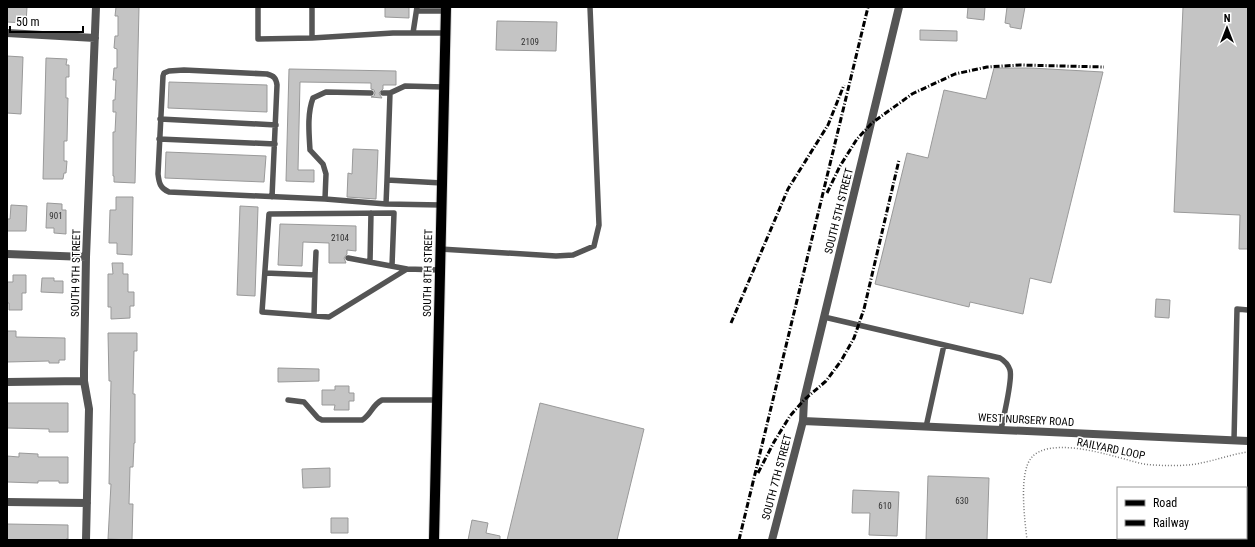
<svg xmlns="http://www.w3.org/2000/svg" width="1255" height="547" viewBox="0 0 1255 547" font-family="'Roboto Condensed',sans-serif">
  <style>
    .building { fill: #c4c4c4; stroke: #999 }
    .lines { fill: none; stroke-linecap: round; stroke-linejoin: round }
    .primary-casing { stroke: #dbdbdb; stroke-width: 12 }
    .path { stroke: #777; stroke-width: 1.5; stroke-dasharray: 1 2; stroke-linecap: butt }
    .service { stroke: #555; stroke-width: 5.5 }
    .minor { stroke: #555; stroke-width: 8 }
    .primary { stroke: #000; stroke-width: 10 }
    .rail { stroke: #000; stroke-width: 3; stroke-dasharray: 6 2 1 2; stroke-linecap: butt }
    .labels { text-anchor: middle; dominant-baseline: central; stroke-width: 3; stroke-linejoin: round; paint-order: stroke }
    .number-label { font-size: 9px; fill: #313131 }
    .street-label { font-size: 11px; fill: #000; stroke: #fff }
  </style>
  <rect width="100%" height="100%" fill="#fff"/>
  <!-- building -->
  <path class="building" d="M 7,7 L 27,7 L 26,23 L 7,22 Z
    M 116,7 L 139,7 L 135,183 L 114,182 L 114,176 L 113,176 L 113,132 L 115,132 L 116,112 L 113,112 L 113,100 L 115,100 L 116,80 L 113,80 L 114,68 L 117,68 L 117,49 L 114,48 L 115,36 L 118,36 L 118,16 L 115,16 Z
    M 385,7 L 409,7 L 409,18 L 385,17 Z
    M 968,7 L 985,7 L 984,20 L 967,18 Z
    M 1007,7 L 1025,7 L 1021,29 L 1010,27 L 1010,24 L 1005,23 Z
    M 1183,7 L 1248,7 L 1248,249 L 1239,249 L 1240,215 L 1174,212 Z
    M 497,21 L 557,22 L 556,51 L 496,50 Z
    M 920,30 L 957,31 L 957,41 L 920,40 Z
    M 7,56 L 23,57 L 21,114 L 7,113 Z
    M 46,58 L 67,59 L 66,65 L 69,65 L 69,77 L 66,77 L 66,98 L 68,98 L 67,141 L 64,141 L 64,161 L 67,161 L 66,173 L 64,173 L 63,179 L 43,179 Z
    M 994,68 L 1031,68 L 1103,72 L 1051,283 L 1030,278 L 1023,314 L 970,302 L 969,307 L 875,284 L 907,153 L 928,158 L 944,90 L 986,99 Z
    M 289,69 L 396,71 L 396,85 L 383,85 L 383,89 L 379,93 L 380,95 L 382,98 L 371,97 L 374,96 L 375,93 L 374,90 L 371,89 L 371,83 L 300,82 L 298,170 L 314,170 L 314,182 L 286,181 Z
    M 169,82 L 267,85 L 267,112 L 168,108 Z
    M 353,149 L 378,150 L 376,199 L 347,197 L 348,173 L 352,174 Z
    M 166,152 L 266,156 L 264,182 L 165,178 Z
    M 116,197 L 133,197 L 132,255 L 117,254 L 117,243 L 109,243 L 110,210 L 116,210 Z
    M 47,203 L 62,204 L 62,210 L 66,210 L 66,234 L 54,233 L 54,228 L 46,228 Z
    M 11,205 L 27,206 L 26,231 L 7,231 L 7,219 L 10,219 Z
    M 240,206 L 258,207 L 255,296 L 237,295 Z
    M 280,224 L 356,226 L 356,251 L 347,250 L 347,254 L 344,258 L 346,263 L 329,263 L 329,243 L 303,242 L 302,266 L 278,265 Z
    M 112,263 L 123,263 L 123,274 L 128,274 L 128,292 L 134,292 L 134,306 L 130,306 L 130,318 L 111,319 L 111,307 L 108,307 L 108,274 L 113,274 Z
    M 13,275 L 26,275 L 26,293 L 22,293 L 22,310 L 9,310 L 9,303 L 7,303 L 7,282 L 13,282 Z
    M 42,278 L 54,278 L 54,281 L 63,281 L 63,293 L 41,292 Z
    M 1156,299 L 1170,300 L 1169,318 L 1155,317 Z
    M 7,331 L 16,331 L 16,337 L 65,338 L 65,360 L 59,360 L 59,363 L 49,363 L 49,361 L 7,362 Z
    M 108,333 L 137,333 L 137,351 L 134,351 L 133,394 L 135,394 L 135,443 L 134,443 L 133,467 L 130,467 L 129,504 L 133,504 L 132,540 L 108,539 L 111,484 L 109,484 L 111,381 L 109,381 Z
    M 278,368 L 319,369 L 319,381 L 278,382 Z
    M 335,386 L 349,386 L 349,393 L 354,393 L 354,401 L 349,401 L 349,410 L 334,410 L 335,405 L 322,405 L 322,390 L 335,390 Z
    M 7,403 L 68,403 L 68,432 L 49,432 L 49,429 L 7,428 Z
    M 540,403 L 644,429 L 617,540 L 507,540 Z
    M 19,453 L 38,454 L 38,457 L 68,457 L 68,483 L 59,483 L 59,481 L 38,481 L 38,483 L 7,482 L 7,456 L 19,457 Z
    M 330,468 L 330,487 L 303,488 L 302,469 Z
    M 928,476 L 989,478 L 987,540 L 926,540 Z
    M 853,490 L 899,492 L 897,536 L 869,535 L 870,513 L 852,513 Z
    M 331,518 L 348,518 L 348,533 L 331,533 Z
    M 472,520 L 488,523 L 486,533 L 500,536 L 500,540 L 468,540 Z
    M 7,524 L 68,525 L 68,539 L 66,539 L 66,540 L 7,540 Z"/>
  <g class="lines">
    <defs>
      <path id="primary" d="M 434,540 L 446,7"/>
    </defs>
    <!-- primary casing -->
    <use href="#primary" class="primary-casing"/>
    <!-- path -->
    <path class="path" d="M 1027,540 C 1025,521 1018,472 1032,457 C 1048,439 1096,451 1117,457 C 1130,460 1141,465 1155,465 C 1167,466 1190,466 1201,463 C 1217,460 1232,454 1248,452"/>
    <!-- service -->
    <path class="service" d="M 258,7 L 258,39 L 312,38 L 393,33 L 413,33
      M 417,7 L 413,33 L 445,33
      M 417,11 L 445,11
      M 312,38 L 312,7
      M 371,93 L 326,92 L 313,98 C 307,114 309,133 310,150 L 323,164 L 326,174 L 325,199 L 386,204
      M 383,93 L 390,93
      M 160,119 L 276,125
      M 159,139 L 275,144
      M 387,180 L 386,204 L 441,205
      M 442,183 L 387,180 L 390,93 L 405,86 L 444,87
      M 272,197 L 277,85 C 276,78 274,76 267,74 L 184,70 L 169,71 L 164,73 L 163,76 L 158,174 C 159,183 160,188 169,192 L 325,199
      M 440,249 L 556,256 L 573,255 L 594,246 L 599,225 L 590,7
      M 348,258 L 407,269
      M 370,262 L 371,213
      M 392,266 L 394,213 L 269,214 L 262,312 L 329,317 L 407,269 L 440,270
      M 265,273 L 315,275 L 314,316
      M 315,275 L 316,252
      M 824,317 L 1000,358 C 1005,361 1008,364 1010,370 C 1013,380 1003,418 1001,430
      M 288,400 L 304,402 L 318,418 L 322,420 L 362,420 C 371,415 372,405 382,400 L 437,400
      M 926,427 L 944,345
      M 1234,440 L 1237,309 L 1248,310"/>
    <!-- minor -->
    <path class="minor" d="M 7,33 L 95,38
      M 7,254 L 86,257
      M 7,382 L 84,381
      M 803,421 L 1248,441
      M 7,502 L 87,503
      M 86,540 L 89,409 L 84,381 L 84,370 L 86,257 L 96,7
      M 772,540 L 803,421 L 804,400 L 899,7"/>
    <!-- primary -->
    <use href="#primary" class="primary"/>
    <!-- rail -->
    <path class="rail" d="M 827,193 L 840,166 L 857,139 L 872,123 L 912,94 L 955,74 L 987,67 L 1020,65 L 1104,67
      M 731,323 L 788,189 L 828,125 L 844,85
      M 758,473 L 774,442 L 790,416 L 804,400 L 826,381 L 841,361 L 854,338 L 864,309 L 899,160
      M 739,540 L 868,7"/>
  </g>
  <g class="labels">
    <!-- number labels -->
    <g class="number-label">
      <text x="530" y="42">2109</text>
      <text x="56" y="216">901</text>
      <text x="340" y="238">2104</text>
      <text x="962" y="501">630</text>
      <text x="885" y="506">610</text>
    </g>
    <!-- street labels -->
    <g class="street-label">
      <text transform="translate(839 211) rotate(-76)">SOUTH 5TH STREET</text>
      <text transform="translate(76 273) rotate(-89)">SOUTH 9TH STREET</text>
      <text transform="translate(428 273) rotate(-89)">SOUTH 8TH STREET</text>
      <text transform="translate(1026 420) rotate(3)">WEST NURSERY ROAD</text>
      <text transform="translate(1111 449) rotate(12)">RAILYARD LOOP</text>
      <text transform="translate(777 477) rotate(-75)">SOUTH 7TH STREET</text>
    </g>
  </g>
  <!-- border -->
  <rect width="1255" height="547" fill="none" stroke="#000000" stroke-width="16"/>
  <!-- legend -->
  <rect x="1117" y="487" width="130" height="52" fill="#ffffff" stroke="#999999"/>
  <rect x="1125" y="500" width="20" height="6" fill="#000000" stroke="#999999"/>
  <text x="1153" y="507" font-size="12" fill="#000000">Road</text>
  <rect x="1125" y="520" width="20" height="6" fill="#000000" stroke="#999999"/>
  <text x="1153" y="527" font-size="12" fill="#000000">Railway</text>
  <!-- north arrow -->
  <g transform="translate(1227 28)" stroke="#ffffff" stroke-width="3" paint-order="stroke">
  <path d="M0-3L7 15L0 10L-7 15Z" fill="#000000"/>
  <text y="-6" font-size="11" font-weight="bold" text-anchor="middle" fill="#000000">N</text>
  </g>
  <!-- scale -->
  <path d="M10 26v6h73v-6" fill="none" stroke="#000000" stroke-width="2"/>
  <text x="16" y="26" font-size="12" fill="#000000" stroke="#ffffff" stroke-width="3" paint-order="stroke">50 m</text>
</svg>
